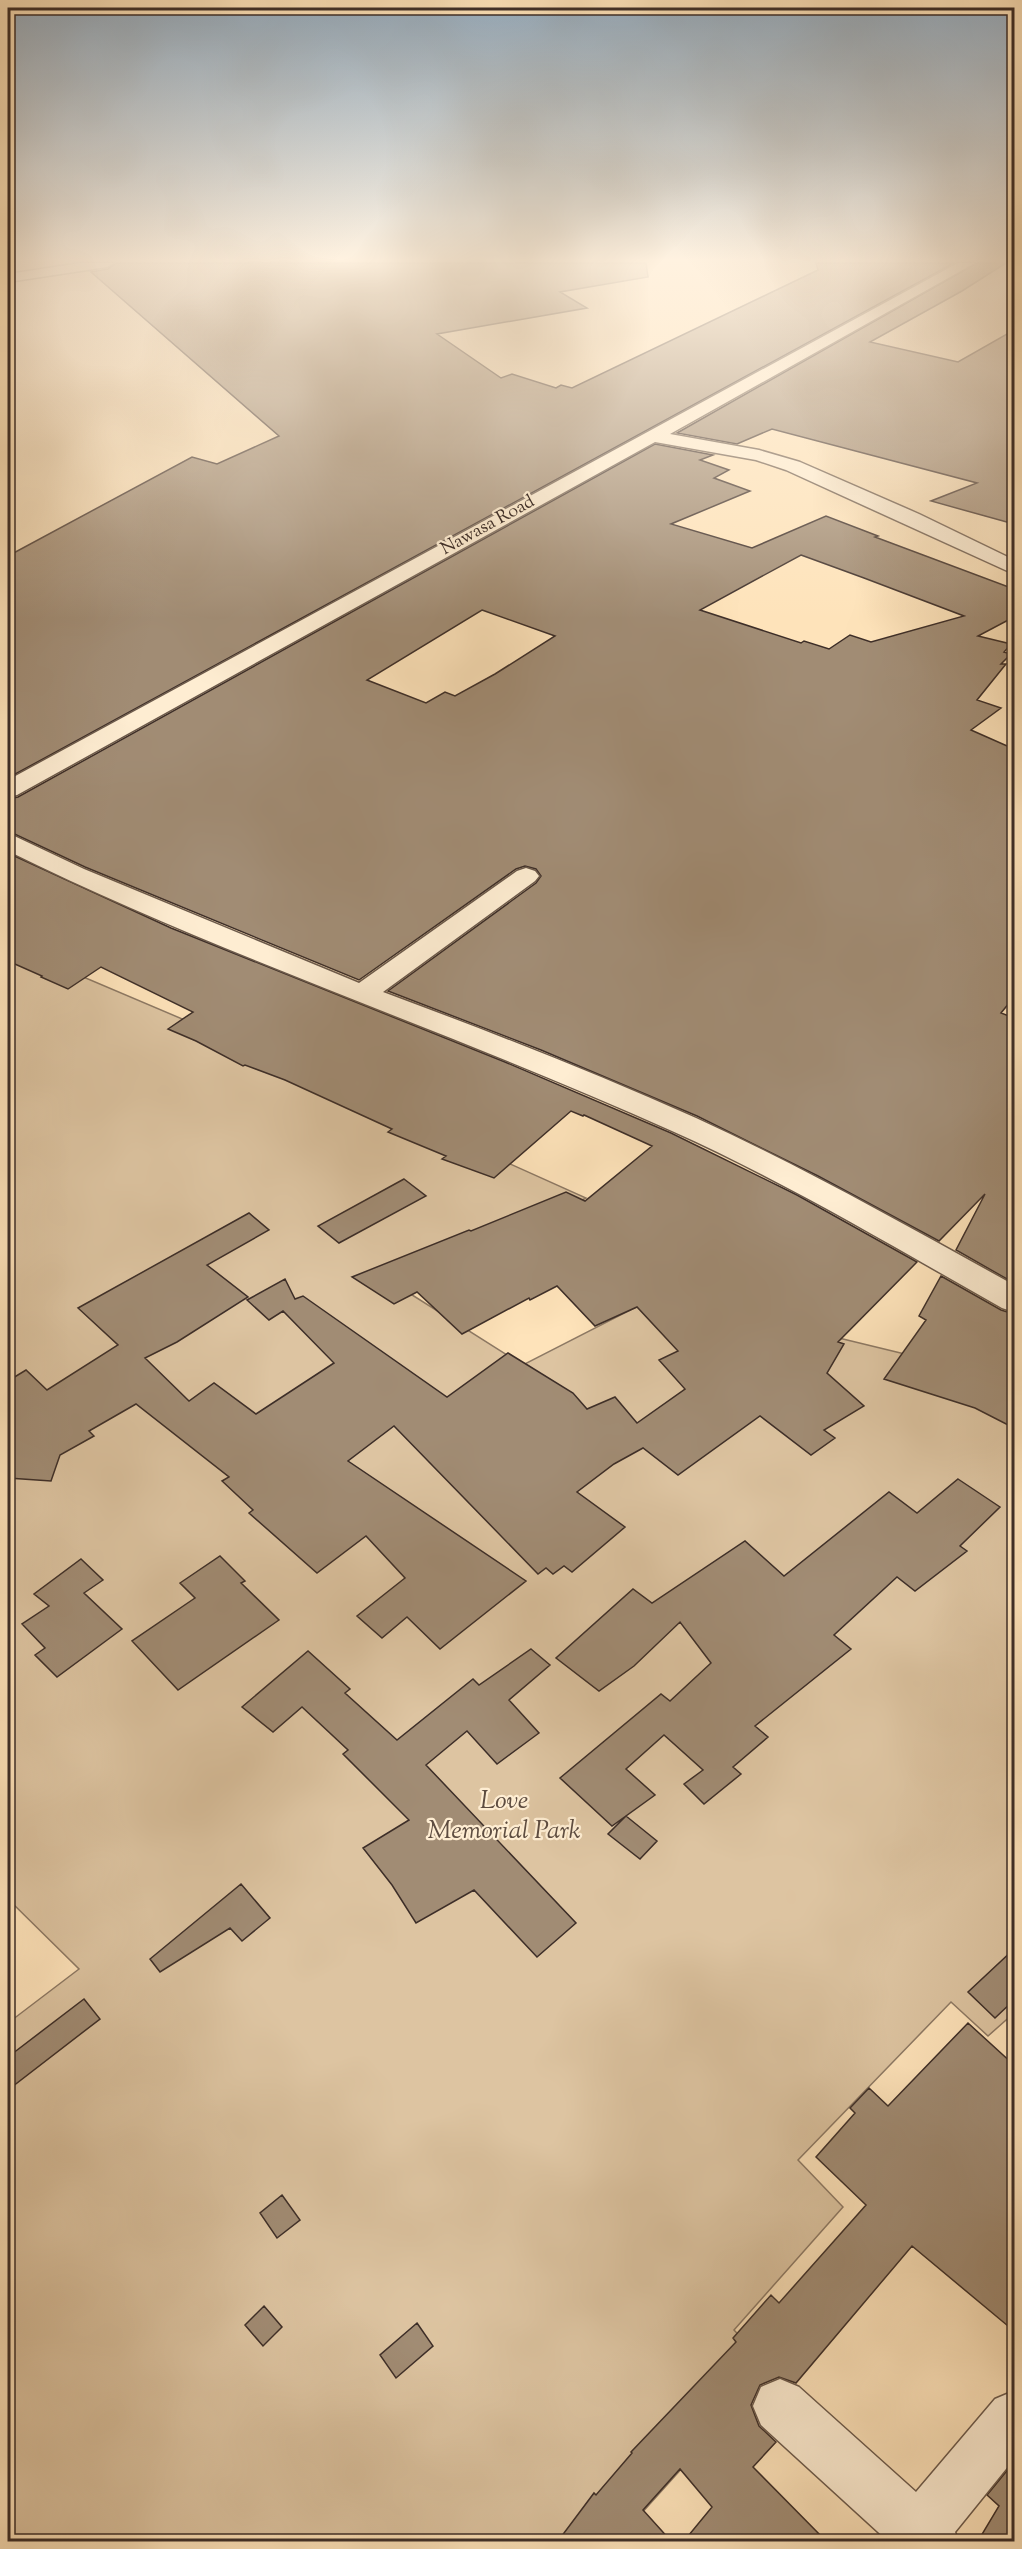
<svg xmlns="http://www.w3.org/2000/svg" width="1022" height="2549" viewBox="0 0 1022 2549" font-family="'Sorts Mill Goudy',serif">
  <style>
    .green { fill: #ddc4a1; stroke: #8d7964; stroke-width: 1.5 }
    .building { fill: #a18c74; stroke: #3d2e28; stroke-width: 1.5; fill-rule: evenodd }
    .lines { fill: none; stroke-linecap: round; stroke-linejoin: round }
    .minor-casing { stroke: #6d5b4c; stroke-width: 3 }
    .minor { fill: #feedd2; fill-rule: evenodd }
    .labels { text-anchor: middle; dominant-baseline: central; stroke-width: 4.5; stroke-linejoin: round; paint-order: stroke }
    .far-street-label { font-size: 18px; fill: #3d2e28; stroke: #feedd2 }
    .near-park-label { font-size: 26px; font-style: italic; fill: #5d4c40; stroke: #feedd2 }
  </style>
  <rect width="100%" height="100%" fill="#fee3ba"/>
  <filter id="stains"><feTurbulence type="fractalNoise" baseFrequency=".00333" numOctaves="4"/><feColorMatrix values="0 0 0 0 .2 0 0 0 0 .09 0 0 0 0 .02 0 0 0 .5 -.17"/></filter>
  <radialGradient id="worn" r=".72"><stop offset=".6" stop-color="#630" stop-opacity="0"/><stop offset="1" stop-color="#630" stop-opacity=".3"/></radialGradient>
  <!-- green -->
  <path class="green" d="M 8,945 L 267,1055 L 586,1198 L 409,1293 L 523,1365 L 681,1284 L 797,1331 L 843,1339 L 950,1365 L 1014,1403 L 1014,2013 L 988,2036 L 951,2002 L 798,2160 L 843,2207 L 734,2330 L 771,2369 L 631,2525 L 621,2541 L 8,2541 L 8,2023 L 79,1969 L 8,1899 Z"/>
  <!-- building -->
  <path class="building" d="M 116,263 L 646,263 L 648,277 L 560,292 L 587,308 L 437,334 L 501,378 L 512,374 L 556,388 L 561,385 L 572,388 L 818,270 L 816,263 L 954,263 L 8,778 L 8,556 L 192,457 L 217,464 L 279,436 L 91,272 L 108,269 Z
    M 977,263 L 1006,263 L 962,291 L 870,342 L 958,362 L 1014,330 L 1014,524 L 931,501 L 977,483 L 772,429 L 737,444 L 677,433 Z
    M 655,444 L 713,455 L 700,460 L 729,470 L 714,478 L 750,491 L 671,524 L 752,548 L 826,516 L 878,536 L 875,537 L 1014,589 L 1014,617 L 978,636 L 1011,644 L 1004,652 L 1011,654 L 1001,664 L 1006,664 L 977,700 L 1001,708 L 971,730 L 1014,749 L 1014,997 L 1001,1013 L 1014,1018 L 1014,1283 L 956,1250 L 985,1194 L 939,1241 L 818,1176 L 697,1116 L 541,1050 L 388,991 L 536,883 L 541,876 L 536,869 L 525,866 L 516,869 L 359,980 L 85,867 L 8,831 L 8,799 L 18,797 ZM 801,555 L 864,578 L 964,616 L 871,642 L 850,635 L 829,649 L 804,641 L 801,643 L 700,610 ZM 482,610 L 555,636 L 495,674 L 455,696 L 445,692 L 426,703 L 367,680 Z
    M 8,853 L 171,928 L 505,1062 L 671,1133 L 797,1195 L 917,1262 L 838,1342 L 844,1344 L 827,1373 L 864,1406 L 824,1430 L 835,1438 L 811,1455 L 760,1416 L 678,1475 L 643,1448 L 614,1464 L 577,1492 L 625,1527 L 572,1572 L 564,1566 L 553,1574 L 546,1568 L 538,1574 L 394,1426 L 348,1461 L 526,1581 L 440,1649 L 407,1617 L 382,1638 L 357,1616 L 405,1578 L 366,1536 L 317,1573 L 249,1513 L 253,1510 L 222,1481 L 229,1477 L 136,1404 L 89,1431 L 94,1436 L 60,1455 L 51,1481 L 8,1478 L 8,1381 L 26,1370 L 47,1390 L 118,1345 L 78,1308 L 249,1213 L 269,1230 L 207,1265 L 248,1297 L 177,1342 L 145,1358 L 189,1401 L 214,1383 L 256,1414 L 334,1363 L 283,1311 L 269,1320 L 247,1300 L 285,1279 L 295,1299 L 303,1296 L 447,1397 L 508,1353 L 573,1393 L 587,1409 L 615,1397 L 637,1423 L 685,1389 L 659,1360 L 678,1351 L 637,1307 L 595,1326 L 557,1286 L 530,1300 L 529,1298 L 462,1334 L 417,1292 L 394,1304 L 352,1277 L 469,1230 L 471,1231 L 566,1192 L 585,1201 L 652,1146 L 584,1115 L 583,1116 L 571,1111 L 494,1178 L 442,1159 L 446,1156 L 388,1132 L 392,1129 L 285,1080 L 245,1065 L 243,1066 L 196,1041 L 168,1029 L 193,1012 L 101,967 L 68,989 L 41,977 L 42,976 L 8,961 Z
    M 404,1179 L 426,1196 L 339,1243 L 318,1226 Z
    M 941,1276 L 1001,1310 L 1014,1314 L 1014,1428 L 975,1408 L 884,1379 L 926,1320 L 919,1316 Z
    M 958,1479 L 1000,1507 L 960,1546 L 967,1551 L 915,1591 L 897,1577 L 834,1635 L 851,1649 L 755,1726 L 768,1737 L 733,1767 L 741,1774 L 704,1804 L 684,1784 L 703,1770 L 664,1735 L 626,1769 L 655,1795 L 612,1826 L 560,1778 L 661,1694 L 670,1701 L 711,1663 L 680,1622 L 634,1666 L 599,1691 L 556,1658 L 633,1589 L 652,1603 L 745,1541 L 784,1576 L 889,1492 L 917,1513 Z
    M 220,1556 L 245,1581 L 241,1583 L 279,1620 L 178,1690 L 132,1641 L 195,1598 L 180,1583 Z
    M 81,1559 L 103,1580 L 84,1593 L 122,1629 L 57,1677 L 35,1655 L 45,1648 L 22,1624 L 49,1606 L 34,1594 Z
    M 531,1649 L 550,1665 L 509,1700 L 539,1733 L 497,1764 L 467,1731 L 426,1765 L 576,1923 L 537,1957 L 474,1890 L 416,1923 L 392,1885 L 363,1848 L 409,1820 L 343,1754 L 348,1750 L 302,1707 L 273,1732 L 242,1707 L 308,1651 L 350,1689 L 345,1693 L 397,1740 L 473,1679 L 479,1685 Z
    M 626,1816 L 657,1841 L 640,1859 L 608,1834 Z
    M 241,1884 L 270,1918 L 242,1941 L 230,1928 L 160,1972 L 150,1959 Z
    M 1014,1949 L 1014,2000 L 995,2018 L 968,1992 Z
    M 84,1999 L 100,2019 L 8,2090 L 8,2057 Z
    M 968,2023 L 1014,2065 L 1014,2331 L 912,2246 L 796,2383 L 779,2377 L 760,2385 L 751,2405 L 759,2426 L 776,2442 L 753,2467 L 826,2541 L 684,2541 L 712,2507 L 680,2469 L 643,2510 L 671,2541 L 558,2541 L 594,2493 L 596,2495 L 632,2453 L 631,2452 L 736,2342 L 733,2338 L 771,2295 L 779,2303 L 866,2205 L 816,2157 L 855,2113 L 850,2108 L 869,2088 L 888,2106 Z
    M 282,2195 L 300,2220 L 277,2238 L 260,2213 Z
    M 264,2306 L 282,2327 L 263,2346 L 245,2325 Z
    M 417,2323 L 433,2346 L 396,2378 L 380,2355 Z
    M 1014,2462 L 1014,2541 L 978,2541 L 999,2506 L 987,2495 Z"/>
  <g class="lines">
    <defs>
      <path id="minor" d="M 81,263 L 114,263 L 107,267 L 8,282 L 8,274 Z
        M 958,263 L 975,263 L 670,434 L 759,450 L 800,462 L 919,514 L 1014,560 L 1014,574 L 786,470 L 756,460 L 655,442 L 17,795 L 8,797 L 8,780 Z
        M 8,833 L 84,869 L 359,983 L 517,871 L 526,868 L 535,871 L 539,876 L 535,881 L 383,992 C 488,1031 593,1072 696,1118 C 805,1168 909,1227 1014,1285 L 1014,1312 L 1002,1308 C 894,1247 786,1182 672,1131 C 453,1032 223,957 8,851 Z
        M 780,2379 L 799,2387 L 916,2492 L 995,2399 L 1014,2391 L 1014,2459 L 955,2532 L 959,2542 L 889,2542 L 761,2425 L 753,2406 L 761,2387 Z"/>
    </defs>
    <!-- minor casing -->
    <use href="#minor" class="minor-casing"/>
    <!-- minor -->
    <use href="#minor" class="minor"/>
  </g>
  <!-- sky -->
  <linearGradient id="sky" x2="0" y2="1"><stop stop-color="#96aec2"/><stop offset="0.42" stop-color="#fff2e0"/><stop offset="1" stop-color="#fff2e0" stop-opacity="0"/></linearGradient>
  <rect width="1022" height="619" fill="url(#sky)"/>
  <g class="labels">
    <!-- far-street labels -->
    <g class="far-street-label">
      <text transform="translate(488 526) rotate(-29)">Nawasa Road</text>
    </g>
    <!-- near-park labels -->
    <g class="near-park-label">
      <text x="504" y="1801">Love<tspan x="504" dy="30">Memorial Park</tspan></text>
    </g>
  </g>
  <!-- margin -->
  <rect width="1022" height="2549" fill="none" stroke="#fee3ba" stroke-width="30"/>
  <rect x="9" y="9" width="1004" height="2531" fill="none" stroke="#3d2e28" stroke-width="3"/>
  <rect x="15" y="15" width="992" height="2519" fill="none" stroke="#3d2e28" stroke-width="1.5"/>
  <rect width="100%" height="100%" filter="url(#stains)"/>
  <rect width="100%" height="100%" fill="url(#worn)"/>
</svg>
